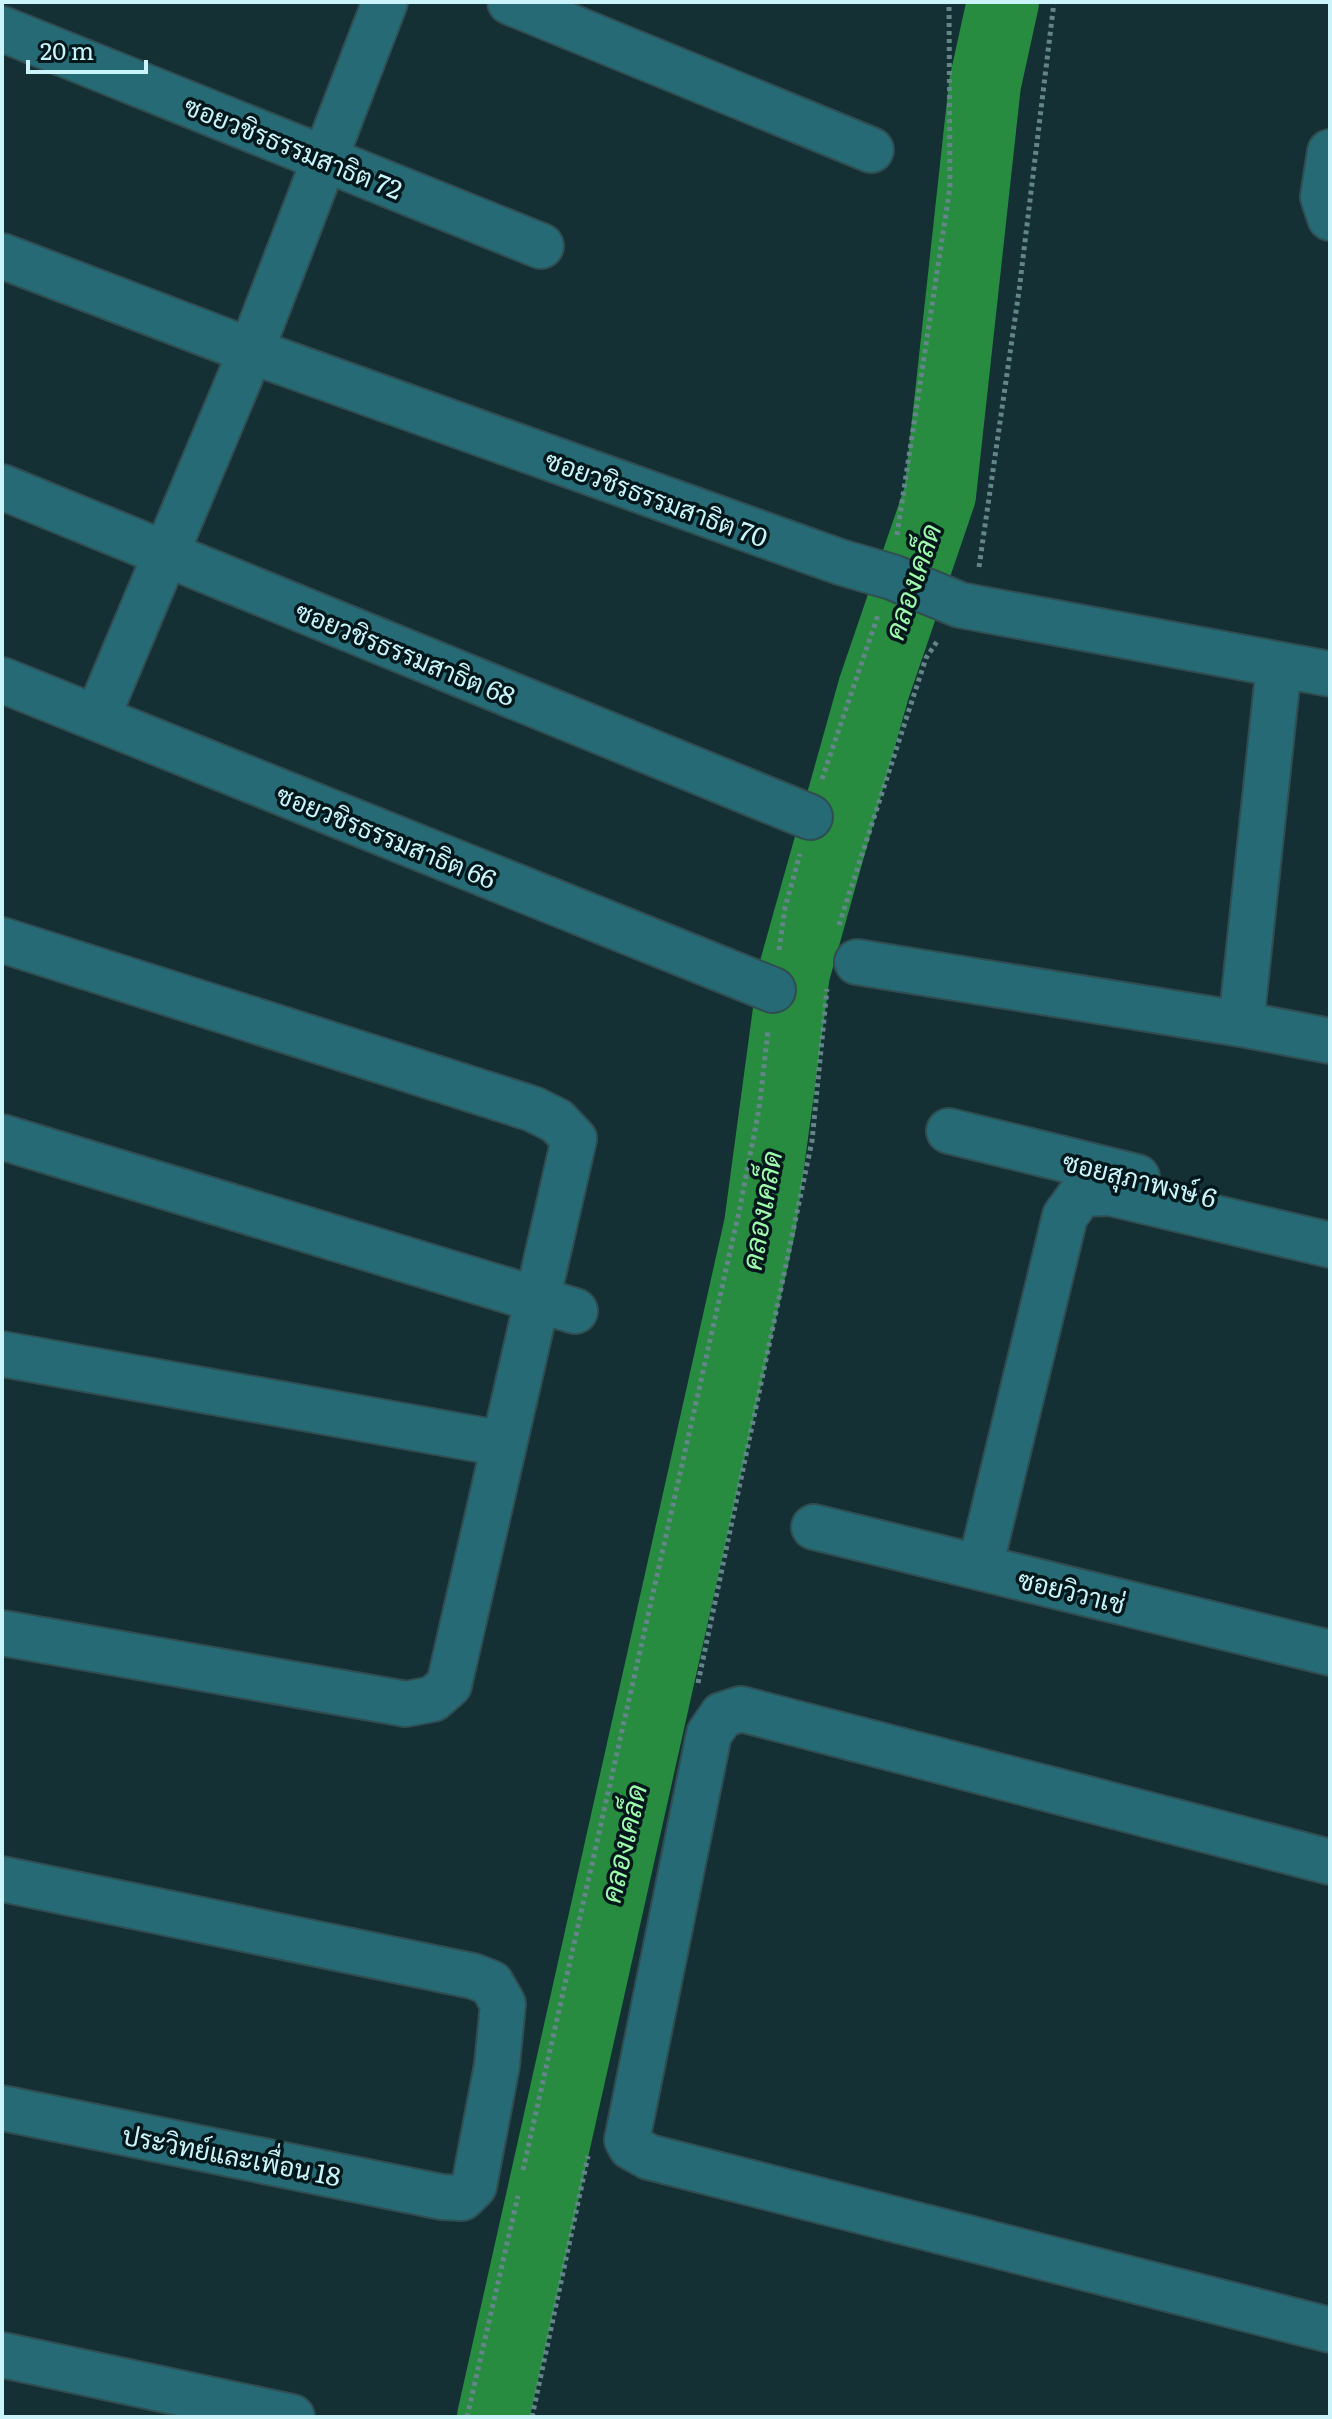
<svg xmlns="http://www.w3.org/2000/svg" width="1332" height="2419" viewBox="0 0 1332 2419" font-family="Literata,Sarabun,serif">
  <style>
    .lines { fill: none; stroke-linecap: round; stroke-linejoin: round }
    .river { stroke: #288c40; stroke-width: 72 }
    .minor-casing { stroke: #304d51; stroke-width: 48 }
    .tertiary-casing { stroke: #304d51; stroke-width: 48 }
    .path { stroke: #64868b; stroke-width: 5; stroke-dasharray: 4 4; stroke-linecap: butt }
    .minor { stroke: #256a74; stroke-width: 44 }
    .tertiary { stroke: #256a74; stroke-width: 44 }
    .labels { text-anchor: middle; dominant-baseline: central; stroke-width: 7; stroke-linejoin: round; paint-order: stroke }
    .street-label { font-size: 26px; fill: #caf4fa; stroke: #00181c }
    .water-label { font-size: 28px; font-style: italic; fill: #a0fcad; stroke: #00181c }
  </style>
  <rect width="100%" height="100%" fill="#143034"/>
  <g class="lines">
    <!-- river -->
    <path class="river" d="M 493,2417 L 760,1225 L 794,973 L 874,688 L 940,495 L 985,84 L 1003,2"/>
    <defs>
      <path id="minor" d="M 510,2 L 871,150
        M 2,29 L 541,246
        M 1330,152 L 1323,197 L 1330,218
        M 2,487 L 810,817
        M 1279,665 L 1241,1024 L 1330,1041
        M 2,680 L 773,990
        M 97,718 L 251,351 L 385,2
        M 2,940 L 533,1109 L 557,1121 L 574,1139 L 449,1685 L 433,1699 L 406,1704 L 2,1633
        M 857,962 L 1241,1024
        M 949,1131 L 1137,1177
        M 2,1137 L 575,1311
        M 2,1354 L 504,1444
        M 814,1527 L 1330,1653
        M 980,1567 L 1065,1216 L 1081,1194 L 1110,1193 L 1330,1245
        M 1330,1862 L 741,1709 L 722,1715 L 709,1734 L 627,2140 L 631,2147 L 649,2157 L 1330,2330
        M 2,1879 L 473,1976 L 491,1983 L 503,2004 L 497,2065 L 474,2186 L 462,2198 L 442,2197 L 2,2108
        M 2,2355 L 292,2417"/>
      <path id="tertiary" d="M 2,256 L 251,351 L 840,562 L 892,577 L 960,605 L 1330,674"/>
    </defs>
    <!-- minor casing -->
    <use href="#minor" class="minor-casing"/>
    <!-- tertiary casing -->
    <use href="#tertiary" class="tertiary-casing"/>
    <!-- path -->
    <path class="path" d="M 897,535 L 950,187 L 949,2
      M 979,567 L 1019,291 L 1054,2
      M 822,779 L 878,615
      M 839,925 L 926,658 L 938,640
      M 779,950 L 785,908 L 800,854
      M 698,1683 L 812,1141 L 827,989
      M 523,2170 L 739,1212 L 759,1109 L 768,1031
      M 467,2417 L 518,2196
      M 532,2417 L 588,2156"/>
    <!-- minor -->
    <use href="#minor" class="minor"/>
    <!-- tertiary -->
    <use href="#tertiary" class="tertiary"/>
  </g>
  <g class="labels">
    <!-- street labels -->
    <g class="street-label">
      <text transform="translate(294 146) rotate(22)">ซอยวชิรธรรมสาธิต 72</text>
      <text transform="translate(657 497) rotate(20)">ซอยวชิรธรรมสาธิต 70</text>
      <text transform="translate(406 652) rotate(22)">ซอยวชิรธรรมสาธิต 68</text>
      <text transform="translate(387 835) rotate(22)">ซอยวชิรธรรมสาธิต 66</text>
      <text transform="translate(1140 1178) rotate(14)">ซอยสุภาพงษ์ 6</text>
      <text transform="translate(1072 1590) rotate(14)">ซอยวิวาเช่</text>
      <text transform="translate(232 2154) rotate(11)">ประวิทย์และเพื่อน 18</text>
    </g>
    <!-- water labels -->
    <g class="water-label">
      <text transform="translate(911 581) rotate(-71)">คลองเคล็ด</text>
      <text transform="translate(760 1210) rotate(-80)">คลองเคล็ด</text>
      <text transform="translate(622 1843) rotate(-77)">คลองเคล็ด</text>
    </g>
  </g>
  <!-- border -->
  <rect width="1332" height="2419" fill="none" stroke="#caf4fa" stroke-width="8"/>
  <!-- scale -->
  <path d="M28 60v12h118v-12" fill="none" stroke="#caf4fa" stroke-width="4"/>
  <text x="40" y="60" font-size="24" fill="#caf4fa" stroke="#00181c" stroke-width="6" paint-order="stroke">20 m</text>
</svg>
